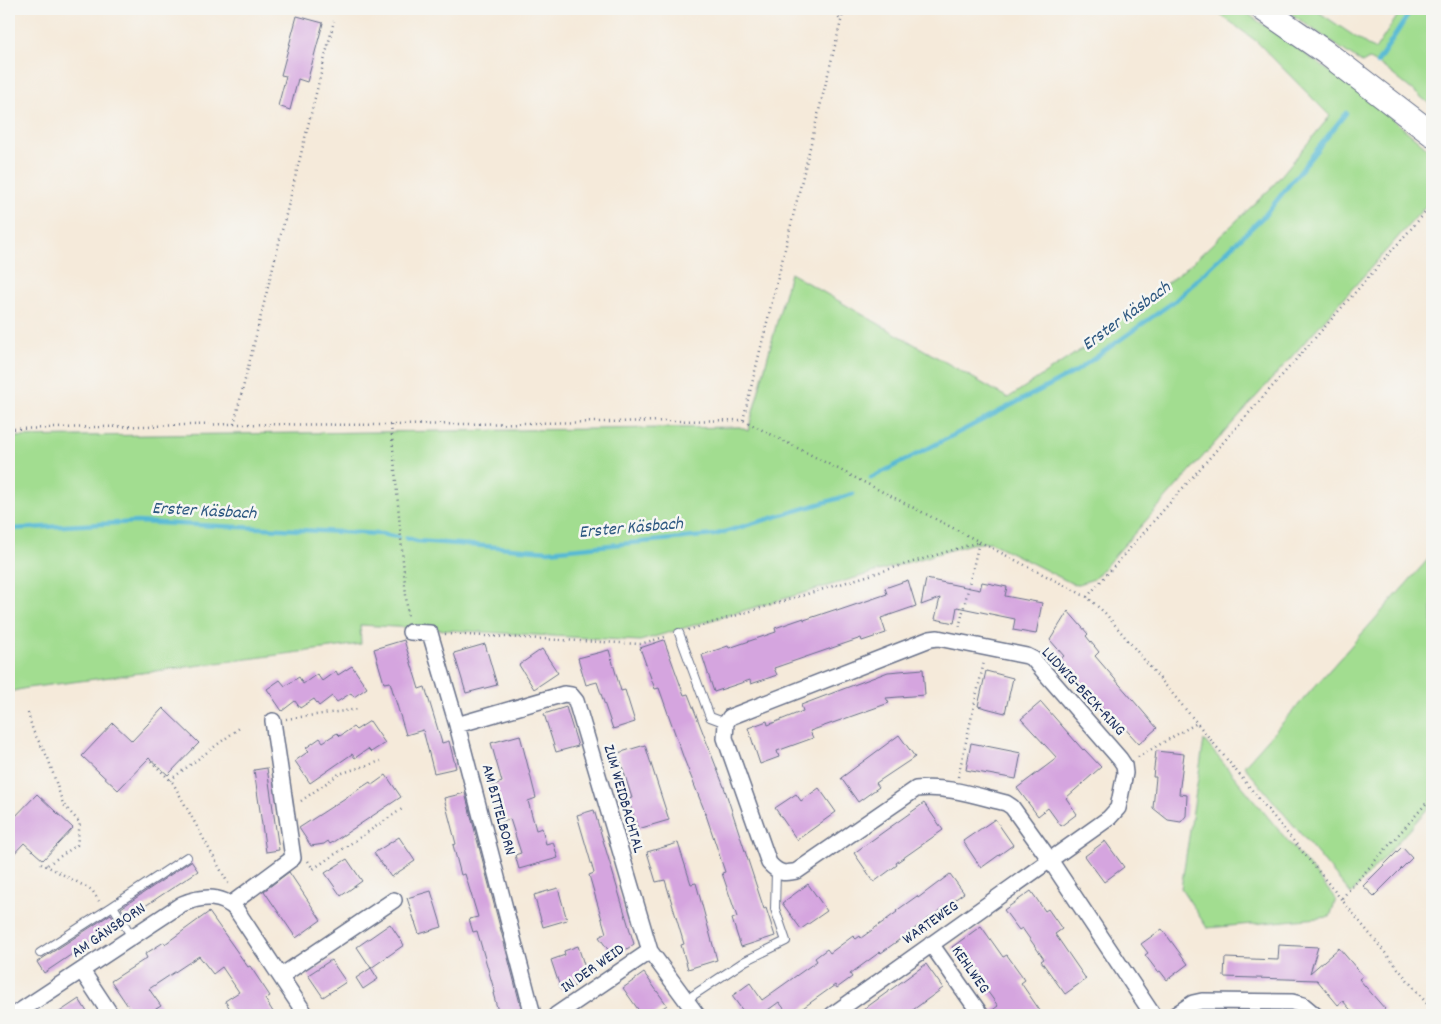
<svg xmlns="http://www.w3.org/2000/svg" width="1441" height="1024" viewBox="0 0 1441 1024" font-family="Dekko,sans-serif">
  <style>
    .green { fill: #a2dd90; stroke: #5e8677 }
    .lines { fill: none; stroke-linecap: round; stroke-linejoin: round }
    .stream { stroke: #56b9d4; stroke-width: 4.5 }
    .building { fill: #d5a5df }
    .service-casing { stroke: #677089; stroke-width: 10 }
    .minor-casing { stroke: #677089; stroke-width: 18 }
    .primary-casing { stroke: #677089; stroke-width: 26 }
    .path { stroke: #677089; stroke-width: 2.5; stroke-dasharray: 1 4; stroke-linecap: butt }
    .service { stroke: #fff; stroke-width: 8 }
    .minor { stroke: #fff; stroke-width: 15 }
    .primary { stroke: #fff; stroke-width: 24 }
    .labels { text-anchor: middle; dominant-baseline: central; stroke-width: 5; stroke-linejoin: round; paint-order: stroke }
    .street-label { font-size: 16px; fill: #1b2f5e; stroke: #f6f6f2 }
    .water-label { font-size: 18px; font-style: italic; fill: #2d5881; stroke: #f6f6f2 }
  </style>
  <rect width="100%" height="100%" fill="#f6f6f2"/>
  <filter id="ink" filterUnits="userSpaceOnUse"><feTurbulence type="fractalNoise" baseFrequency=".02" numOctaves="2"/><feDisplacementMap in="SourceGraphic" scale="10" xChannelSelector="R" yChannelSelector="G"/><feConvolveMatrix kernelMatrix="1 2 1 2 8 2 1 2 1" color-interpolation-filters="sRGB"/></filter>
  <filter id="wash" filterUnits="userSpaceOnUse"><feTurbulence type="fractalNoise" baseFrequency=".0096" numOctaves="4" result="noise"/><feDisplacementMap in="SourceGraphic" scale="20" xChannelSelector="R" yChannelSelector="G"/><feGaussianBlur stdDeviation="1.12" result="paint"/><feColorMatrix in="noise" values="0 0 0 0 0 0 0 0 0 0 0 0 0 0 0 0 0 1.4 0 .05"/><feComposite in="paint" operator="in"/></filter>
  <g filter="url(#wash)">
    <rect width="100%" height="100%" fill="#f5eada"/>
    <!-- green -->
    <path class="green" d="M 1213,9 L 1241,9 L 1366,97 L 1432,152 L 1432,199 L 1094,579 L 1075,585 L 990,542 L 971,544 L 640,641 L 360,625 L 361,644 L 27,688 L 9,692 L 9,437 L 740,427 L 748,431 L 790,273 L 1008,398 L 1088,345 L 1191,264 L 1271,188 L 1330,116 L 1256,41 Z
      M 1284,9 L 1314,9 L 1375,50 L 1402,9 L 1432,9 L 1432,106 L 1382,66 L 1369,59 L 1362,63 Z
      M 1431,556 L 1432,557 L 1432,804 L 1351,894 L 1244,766 Z
      M 1204,740 L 1336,899 L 1330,917 L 1207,928 L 1181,888 Z"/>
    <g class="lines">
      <!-- stream -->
      <path class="stream" d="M 1377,63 L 1412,9
        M 871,478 L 1075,372 L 1176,300 L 1266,214 L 1346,113
        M 9,529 L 137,522 L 381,534 L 398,537
        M 406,538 L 417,541 L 549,551 L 714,535 L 853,494"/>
    </g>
    <g id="blocks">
      <!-- building -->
      <path class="building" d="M 297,16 L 323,23 L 307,82 L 298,79 L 290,110 L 278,106 L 286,76 L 281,75 Z
        M 926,579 L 980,590 L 982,582 L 1007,587 L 1005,596 L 1042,603 L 1036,634 L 1013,630 L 1015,619 L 957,607 L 954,623 L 935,619 L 940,598 L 921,605 Z
        M 908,580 L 916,606 L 881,618 L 886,633 L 862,641 L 861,638 L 774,668 L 777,675 L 751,684 L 750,680 L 714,692 L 702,655 L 728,646 L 729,648 L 776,632 L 775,628 L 804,618 L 804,620 L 837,609 L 837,611 L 887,594 L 885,588 Z
        M 1068,611 L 1088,634 L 1086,636 L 1099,652 L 1095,656 L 1157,728 L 1139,744 L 1111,713 L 1109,716 L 1059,660 L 1064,656 L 1050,640 Z
        M 404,640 L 419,689 L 425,687 L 442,743 L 449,741 L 456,768 L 434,773 L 423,730 L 406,735 L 390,682 L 384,683 L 374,649 Z
        M 664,640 L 684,695 L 688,694 L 724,787 L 764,909 L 766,908 L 775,936 L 741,947 L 732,919 L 737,917 L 722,873 L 725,872 L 705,812 L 684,759 L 659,688 L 655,689 L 640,648 Z
        M 485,644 L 497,685 L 466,693 L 454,653 Z
        M 542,649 L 558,673 L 534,689 L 519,665 Z
        M 609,650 L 621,691 L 625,690 L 635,722 L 613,729 L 597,682 L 586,685 L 578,658 Z
        M 352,666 L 367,688 L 354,697 L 351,693 L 337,702 L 332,696 L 319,706 L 314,699 L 300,708 L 295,701 L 282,711 L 267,689 L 280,680 L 285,686 L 299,677 L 303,684 L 317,674 L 322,681 L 336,671 L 338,675 Z
        M 923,669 L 925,695 L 886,698 L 889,703 L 810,731 L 813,738 L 777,751 L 779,757 L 760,764 L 748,728 L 767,721 L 768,725 L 803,711 L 801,705 L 888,672 Z
        M 986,671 L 1013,678 L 1005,713 L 978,706 Z
        M 1041,702 L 1083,750 L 1084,749 L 1101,767 L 1066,798 L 1077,814 L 1061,826 L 1048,808 L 1038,816 L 1017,788 L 1057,758 L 1021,719 Z
        M 566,707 L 578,746 L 556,752 L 544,714 Z
        M 163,708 L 199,743 L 168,775 L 149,758 L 118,790 L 82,756 L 113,723 L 132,741 Z
        M 370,721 L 385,743 L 371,752 L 368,749 L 355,758 L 352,754 L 310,783 L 295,761 L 309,751 L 306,748 L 320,738 L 323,742 L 337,733 L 340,736 L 353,727 L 356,730 Z
        M 520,735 L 536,798 L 528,801 L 536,830 L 542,828 L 546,844 L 553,842 L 558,858 L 519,869 L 515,855 L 521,853 L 510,819 L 502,821 L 491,786 L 502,782 L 491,743 Z
        M 899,735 L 915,757 L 876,783 L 879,787 L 858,802 L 841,778 Z
        M 971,743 L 1021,753 L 1016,779 L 966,770 Z
        M 645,745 L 669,820 L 638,829 L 628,799 L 632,798 L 618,753 Z
        M 1156,751 L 1184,754 L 1179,794 L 1187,795 L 1186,816 L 1181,822 L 1168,820 L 1153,808 L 1156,777 L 1153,777 Z
        M 267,768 L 279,850 L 266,852 L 254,770 Z
        M 386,775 L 401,797 L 330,844 L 328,841 L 324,844 L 311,846 L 299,828 L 370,782 L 372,785 Z
        M 819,788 L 836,812 L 797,840 L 775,808 L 796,794 L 801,801 Z
        M 465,793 L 472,820 L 523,1015 L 499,1015 L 493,993 L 495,993 L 477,931 L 473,932 L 469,919 L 478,917 L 465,874 L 461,875 L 453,845 L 456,844 L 444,798 Z
        M 37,794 L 73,828 L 43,860 L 24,843 L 9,859 L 9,823 Z
        M 924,803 L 943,830 L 896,863 L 897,865 L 874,882 L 854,853 Z
        M 594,810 L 634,944 L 614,958 L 599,937 L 606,933 L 589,875 L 594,873 L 577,815 Z
        M 995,819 L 1013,845 L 981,868 L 963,841 Z
        M 399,837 L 415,861 L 391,877 L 374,853 Z
        M 1105,841 L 1124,867 L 1104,882 L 1085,856 Z
        M 678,843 L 691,884 L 696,883 L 717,960 L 688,969 L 681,945 L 684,944 L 665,880 L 656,882 L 647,852 Z
        M 1402,847 L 1412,858 L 1374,896 L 1363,886 Z
        M 347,859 L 362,881 L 341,896 L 325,873 Z
        M 191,861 L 198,871 L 127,918 L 121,908 Z
        M 289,872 L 321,920 L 296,938 L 264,891 Z
        M 950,874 L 964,893 L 881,953 L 880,952 L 850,974 L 852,977 L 837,988 L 835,985 L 793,1015 L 789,1015 L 779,1002 L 761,1015 L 746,1015 L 732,996 L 750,983 L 762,1000 L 817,961 L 815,958 L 827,949 L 830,953 L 853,936 L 856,939 L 860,936 L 861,938 L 897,912 L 896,911 L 917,896 L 918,898 Z
        M 808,884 L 827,911 L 801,929 L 782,903 Z
        M 558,888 L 567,920 L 543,927 L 534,895 Z
        M 431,891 L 442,927 L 419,934 L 407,898 Z
        M 1031,891 L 1045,911 L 1048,909 L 1062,929 L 1055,934 L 1086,979 L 1065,994 L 1041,961 L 1044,959 L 1022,928 L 1019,930 L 1004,910 Z
        M 209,912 L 248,967 L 250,966 L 270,996 L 265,999 L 275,1015 L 234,1015 L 225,1001 L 239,992 L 222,967 L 213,974 L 199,956 L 149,989 L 161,1006 L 146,1015 L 134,1015 L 111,981 L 147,958 L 145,954 L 164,942 L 165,944 Z
        M 111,914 L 117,924 L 44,973 L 37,962 Z
        M 390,924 L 404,945 L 371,968 L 357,947 Z
        M 981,926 L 1003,957 L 1007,955 L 1025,980 L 1021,983 L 1043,1015 L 990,1015 L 990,1012 L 998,1006 L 969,966 L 966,967 L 952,947 Z
        M 1162,929 L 1188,964 L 1167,980 L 1160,971 L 1158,972 L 1145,955 L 1148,953 L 1141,944 Z
        M 1279,945 L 1318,947 L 1310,973 L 1339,948 L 1363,976 L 1359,979 L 1385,1009 L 1377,1015 L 1355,1015 L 1343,1001 L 1338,1005 L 1317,980 L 1224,977 L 1225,958 L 1278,960 Z
        M 578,946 L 588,977 L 573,981 L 575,986 L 561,990 L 551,960 L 565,955 L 564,951 Z
        M 331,960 L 346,982 L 323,997 L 308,975 Z
        M 926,964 L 943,988 L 906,1015 L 856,1015 Z
        M 371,968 L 378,979 L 363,989 L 356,978 Z
        M 644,973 L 667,1005 L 653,1015 L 642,1015 L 623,988 Z
        M 79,999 L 89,1015 L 55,1015 Z"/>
    </g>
  </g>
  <g filter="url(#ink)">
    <use href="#blocks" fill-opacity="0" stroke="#677089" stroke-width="1"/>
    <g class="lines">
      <defs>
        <path id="service" d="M 679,633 L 710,717 L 726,723
          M 132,937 L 113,906 L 187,857
          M 40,953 L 113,906
          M 686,1000 L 745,961 L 786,941 L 775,909 L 776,871"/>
        <path id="minor" d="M 410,632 L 430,633 L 457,725 L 533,1015
          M 457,725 L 564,694 L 571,695 L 576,701 L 650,951 L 697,1015
          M 231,904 L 293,858 L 273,721
          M 931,944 L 981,1015
          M 82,971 L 111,1015
          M 281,976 L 394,900
          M 14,1015 L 182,904 C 202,896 222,894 237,911 L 306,1015
          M 556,1015 L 650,951
          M 832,1015 L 1109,818 L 1118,808 L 1125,773 L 1124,765 L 1120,759 L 1033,659 L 1027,656 L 938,638 L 930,639 L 730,717 L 726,723 L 725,738 L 769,863 C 779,874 784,874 797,871 L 916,789 C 946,785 977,796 1006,803 L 1012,807 L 1050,860 L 1153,1015
          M 1175,1015 L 1193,1003 L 1202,1001 L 1292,1002 L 1303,1005 L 1315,1015"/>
        <path id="primary" d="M 1263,9 L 1325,52 L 1432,134"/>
      </defs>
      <!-- service casing -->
      <use href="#service" class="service-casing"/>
      <!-- minor casing -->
      <use href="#minor" class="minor-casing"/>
      <!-- primary casing -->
      <use href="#primary" class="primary-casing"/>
      <!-- path -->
      <path class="path" d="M 834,9 L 841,22
        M 743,420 L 844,9
        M 234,424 L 334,21
        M 391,425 L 408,618
        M 9,429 L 234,424 L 391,425 L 743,420 L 1087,597 L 1105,613 L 1197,723 L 1432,1010
        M 1087,597 L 1432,205
        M 688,630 L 979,542 L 959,628
        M 445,634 L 640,644 L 668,636
        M 28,713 L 33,731 L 48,758 L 63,804 L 80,823 L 77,845 L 46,866
        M 286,719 L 359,709
        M 1138,757 L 1197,723
        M 151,761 L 173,783 L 229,885
        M 958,777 L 984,662
        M 170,780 L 242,726
        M 301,801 L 339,774 L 381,761
        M 308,861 L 313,869 L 402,809
        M 41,863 L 92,890 L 99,901
        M 1342,898 L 1432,797"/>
      <!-- service -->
      <use href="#service" class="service"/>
      <!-- minor -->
      <use href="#minor" class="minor"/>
      <!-- primary -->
      <use href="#primary" class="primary"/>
    </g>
  </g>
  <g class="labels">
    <!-- street labels -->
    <g class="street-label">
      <text transform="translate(1083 692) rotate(47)">LUDWIG-BECK-RING</text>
      <text transform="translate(623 799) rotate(74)">ZUM WEIDBACHTAL</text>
      <text transform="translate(498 810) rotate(75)">AM BITTELBORN</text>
      <text transform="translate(931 923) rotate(-35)">WARTEWEG</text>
      <text transform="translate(109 931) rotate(-34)">AM GÄNSBORN</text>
      <text transform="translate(593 969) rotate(-35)">IN DER WEID</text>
      <text transform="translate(970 970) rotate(55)">KEHLWEG</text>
    </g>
    <!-- water labels -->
    <g class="water-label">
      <text transform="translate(1127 317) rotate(-36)">Erster Käsbach</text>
      <text transform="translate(204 512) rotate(3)">Erster Käsbach</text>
      <text transform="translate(631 529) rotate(-5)">Erster Käsbach</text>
    </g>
  </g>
  <!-- margin -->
  <rect width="1441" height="1024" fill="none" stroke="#f6f6f2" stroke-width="30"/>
</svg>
